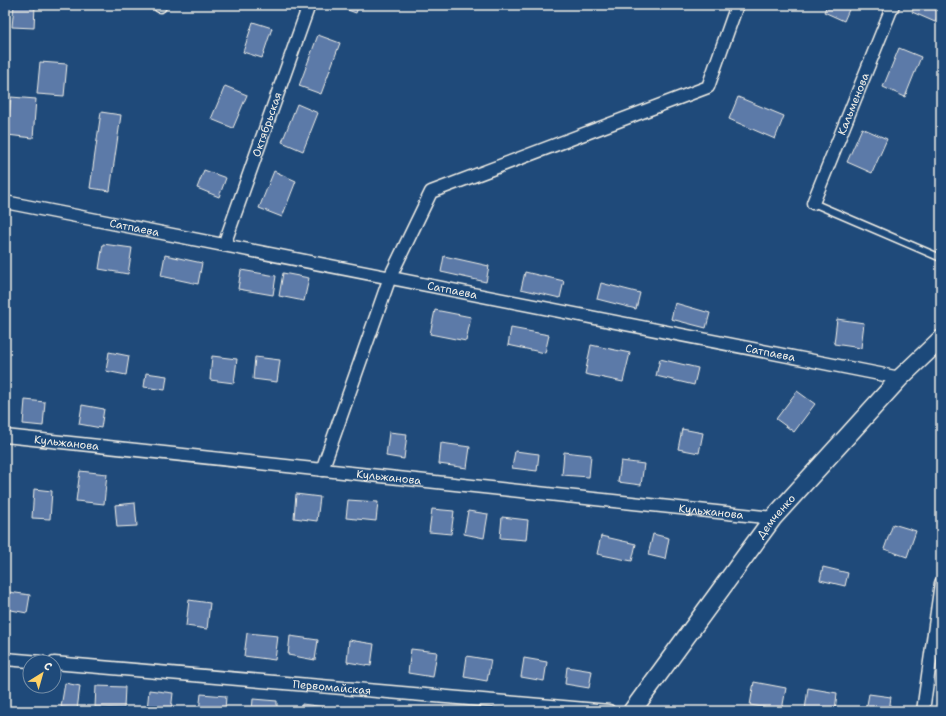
<svg xmlns="http://www.w3.org/2000/svg" width="946" height="716" viewBox="0 0 946 716" font-family="'Shantell Sans',sans-serif">
  <style>
    .building { fill: #5c7aa8; stroke: #f4f1e8 }
    .lines { fill: none; stroke-linecap: round; stroke-linejoin: round }
    .lane-casing { stroke: #f4f1e8; stroke-width: 9 }
    .street-casing { stroke: #f4f1e8; stroke-width: 15 }
    .secondary-casing { stroke: #f4f1e8; stroke-width: 20 }
    .lane { stroke: #1f4a7a; stroke-width: 6 }
    .street { stroke: #1f4a7a; stroke-width: 12 }
    .secondary { stroke: #1f4a7a; stroke-width: 17 }
    .labels { text-anchor: middle; dominant-baseline: central; stroke-width: 3; stroke-linejoin: round; paint-order: stroke }
    .street-label { font-size: 11px; fill: #f4f1e8; stroke: #1f4a7a }
  </style>
  <rect width="100%" height="100%" fill="#1f4a7a"/>
  <filter id="ink" filterUnits="userSpaceOnUse"><feTurbulence type="fractalNoise" baseFrequency=".025" numOctaves="2"/><feDisplacementMap in="SourceGraphic" scale="8" xChannelSelector="R" yChannelSelector="G"/><feConvolveMatrix kernelMatrix="1 2 1 2 8 2 1 2 1" color-interpolation-filters="sRGB"/></filter>
  <g filter="url(#ink)">
    <!-- building -->
    <path class="building" d="M 14,5 L 35,5 L 34,28 L 12,27 Z
      M 334,5 L 359,5 L 356,13 Z
      M 827,5 L 851,5 L 844,21 L 824,12 Z
      M 915,5 L 941,5 L 941,9 L 935,22 L 912,12 Z
      M 253,22 L 272,28 L 262,58 L 243,52 Z
      M 318,35 L 340,43 L 321,94 L 299,86 Z
      M 899,48 L 921,57 L 905,97 L 883,87 Z
      M 40,62 L 67,64 L 64,96 L 37,94 Z
      M 225,86 L 247,95 L 233,128 L 211,119 Z
      M 11,97 L 36,99 L 33,138 L 7,135 Z
      M 738,97 L 784,116 L 775,139 L 729,119 Z
      M 297,104 L 318,113 L 303,151 L 282,142 Z
      M 101,112 L 121,115 L 110,191 L 90,188 Z
      M 862,128 L 887,139 L 872,173 L 847,162 Z
      M 204,170 L 226,178 L 219,197 L 197,188 Z
      M 274,171 L 296,181 L 282,217 L 259,208 Z
      M 103,244 L 132,248 L 128,274 L 99,269 Z
      M 165,255 L 202,263 L 198,284 L 161,276 Z
      M 444,256 L 489,266 L 486,282 L 441,272 Z
      M 241,270 L 276,276 L 273,295 L 238,289 Z
      M 525,272 L 564,281 L 560,298 L 521,289 Z
      M 283,273 L 309,278 L 304,301 L 279,296 Z
      M 601,283 L 640,293 L 636,309 L 597,299 Z
      M 675,303 L 710,313 L 706,328 L 671,319 Z
      M 435,310 L 471,317 L 466,341 L 430,334 Z
      M 837,319 L 864,323 L 861,348 L 834,344 Z
      M 511,328 L 549,335 L 545,353 L 508,345 Z
      M 591,345 L 630,353 L 623,382 L 585,374 Z
      M 109,352 L 129,356 L 126,375 L 106,371 Z
      M 212,356 L 237,359 L 234,383 L 210,380 Z
      M 255,357 L 280,360 L 277,382 L 253,379 Z
      M 660,359 L 698,368 L 694,385 L 656,376 Z
      M 146,373 L 167,376 L 165,390 L 144,387 Z
      M 797,391 L 815,404 L 794,432 L 776,419 Z
      M 25,400 L 45,402 L 43,426 L 23,424 Z
      M 82,405 L 104,409 L 101,428 L 79,424 Z
      M 682,429 L 703,433 L 699,453 L 678,449 Z
      M 389,432 L 407,434 L 404,459 L 386,456 Z
      M 441,443 L 470,447 L 467,468 L 439,464 Z
      M 515,451 L 539,454 L 537,471 L 512,468 Z
      M 564,452 L 591,455 L 589,477 L 562,475 Z
      M 621,461 L 644,464 L 641,485 L 618,482 Z
      M 80,471 L 107,474 L 104,504 L 76,501 Z
      M 34,489 L 52,491 L 50,519 L 32,518 Z
      M 296,494 L 320,497 L 317,521 L 294,518 Z
      M 348,500 L 378,502 L 376,521 L 346,518 Z
      M 135,503 L 137,526 L 117,527 L 115,505 Z
      M 432,509 L 454,511 L 451,534 L 429,532 Z
      M 468,511 L 488,514 L 484,538 L 464,534 Z
      M 502,517 L 528,520 L 526,540 L 500,538 Z
      M 893,524 L 916,531 L 907,557 L 884,549 Z
      M 653,534 L 669,538 L 665,559 L 648,555 Z
      M 601,536 L 636,544 L 632,561 L 597,554 Z
      M 823,567 L 848,573 L 845,586 L 820,580 Z
      M 9,592 L 30,595 L 27,613 L 6,609 Z
      M 189,600 L 210,603 L 207,629 L 186,626 Z
      M 247,633 L 278,636 L 275,660 L 244,656 Z
      M 290,636 L 318,640 L 315,660 L 288,655 Z
      M 349,640 L 374,644 L 371,666 L 347,662 Z
      M 411,649 L 437,652 L 433,677 L 408,673 Z
      M 467,656 L 491,660 L 487,681 L 464,677 Z
      M 524,658 L 547,662 L 544,681 L 521,677 Z
      M 567,667 L 592,671 L 589,688 L 565,684 Z
      M 754,682 L 786,688 L 782,710 L 750,705 Z
      M 65,683 L 80,686 L 77,710 L 61,707 Z
      M 96,686 L 125,687 L 124,708 L 95,707 Z
      M 808,688 L 837,693 L 835,711 L 805,710 Z
      M 149,690 L 173,693 L 171,711 L 147,710 Z
      M 201,694 L 226,696 L 225,711 L 199,711 Z
      M 869,694 L 891,697 L 889,711 L 866,710 Z
      M 253,699 L 277,701 L 277,711 L 252,711 Z
      M 302,704 L 325,707 L 325,711 L 301,711 Z"/>
    <g class="lines">
      <defs>
        <path id="lane" d="M 813,203 L 941,258"/>
        <g id="street">
          <path d="M 160,6 L 160,5"/>
          <path id="s1" d="M 5,202 L 900,378"/>
          <path id="s2" d="M 813,203 L 893,5"/>
          <path id="s3" d="M 224,245 L 309,5"/>
          <path id="s4" d="M 5,436 L 773,518"/>
          <path d="M 322,470 L 390,277 L 431,192 L 708,87 L 737,5"/>
          <path d="M 5,659 L 41,662"/>
          <path id="s5" d="M 54,663 L 609,711"/>
          <path d="M 923,711 L 941,583"/>
        </g>
        <g id="secondary">
          <path id="s6" d="M 632,711 L 773,518 L 900,378 L 941,339"/>
        </g>
      </defs>
      <!-- lane casing -->
      <use href="#lane" class="lane-casing"/>
      <!-- street casing -->
      <use href="#street" class="street-casing"/>
      <!-- secondary casing -->
      <use href="#secondary" class="secondary-casing"/>
      <!-- lane -->
      <use href="#lane" class="lane"/>
      <!-- street -->
      <use href="#street" class="street"/>
      <!-- secondary -->
      <use href="#secondary" class="secondary"/>
    </g>
  </g>
  <g class="labels">
    <!-- street labels -->
    <g class="street-label">
      <text stroke="none"><textPath href="#s2" startOffset="107">Кальменова</textPath></text>
      <text stroke="none"><textPath href="#s3" startOffset="128">Октябрьская</textPath></text>
      <text stroke="none"><textPath href="#s1" startOffset="132">Сатпаева</textPath></text>
      <text stroke="none"><textPath href="#s1" startOffset="456">Сатпаева</textPath></text>
      <text stroke="none"><textPath href="#s1" startOffset="780">Сатпаева</textPath></text>
      <text stroke="none"><textPath href="#s4" startOffset="62">Кульжанова</textPath></text>
      <text stroke="none"><textPath href="#s4" startOffset="386">Кульжанова</textPath></text>
      <text stroke="none"><textPath href="#s4" startOffset="710">Кульжанова</textPath></text>
      <text stroke="none"><textPath href="#s6" startOffset="242">Демченко</textPath></text>
      <text stroke="none"><textPath href="#s5" startOffset="279">Первомайская</textPath></text>
    </g>
  </g>
  <!-- margin -->
  <rect width="946" height="716" fill="none" stroke="#1f4a7a" stroke-width="20"/>
  <rect x="10" y="10" width="926" height="696" fill="none" stroke="#f4f1e8" stroke-width="1.5" filter="url(#ink)"/>
  <!-- north arrow -->
  <g transform="translate(42 674) rotate(37)"><circle r="19" fill="#1f4a7a" stroke="#748da6"/>
  <path d="M0-3L7 15L0 10L-7 15Z" fill="#ffd166"/>
  <text y="-6" font-size="11" font-weight="bold" text-anchor="middle" fill="#f4f1e8">С</text>
  </g>
</svg>
